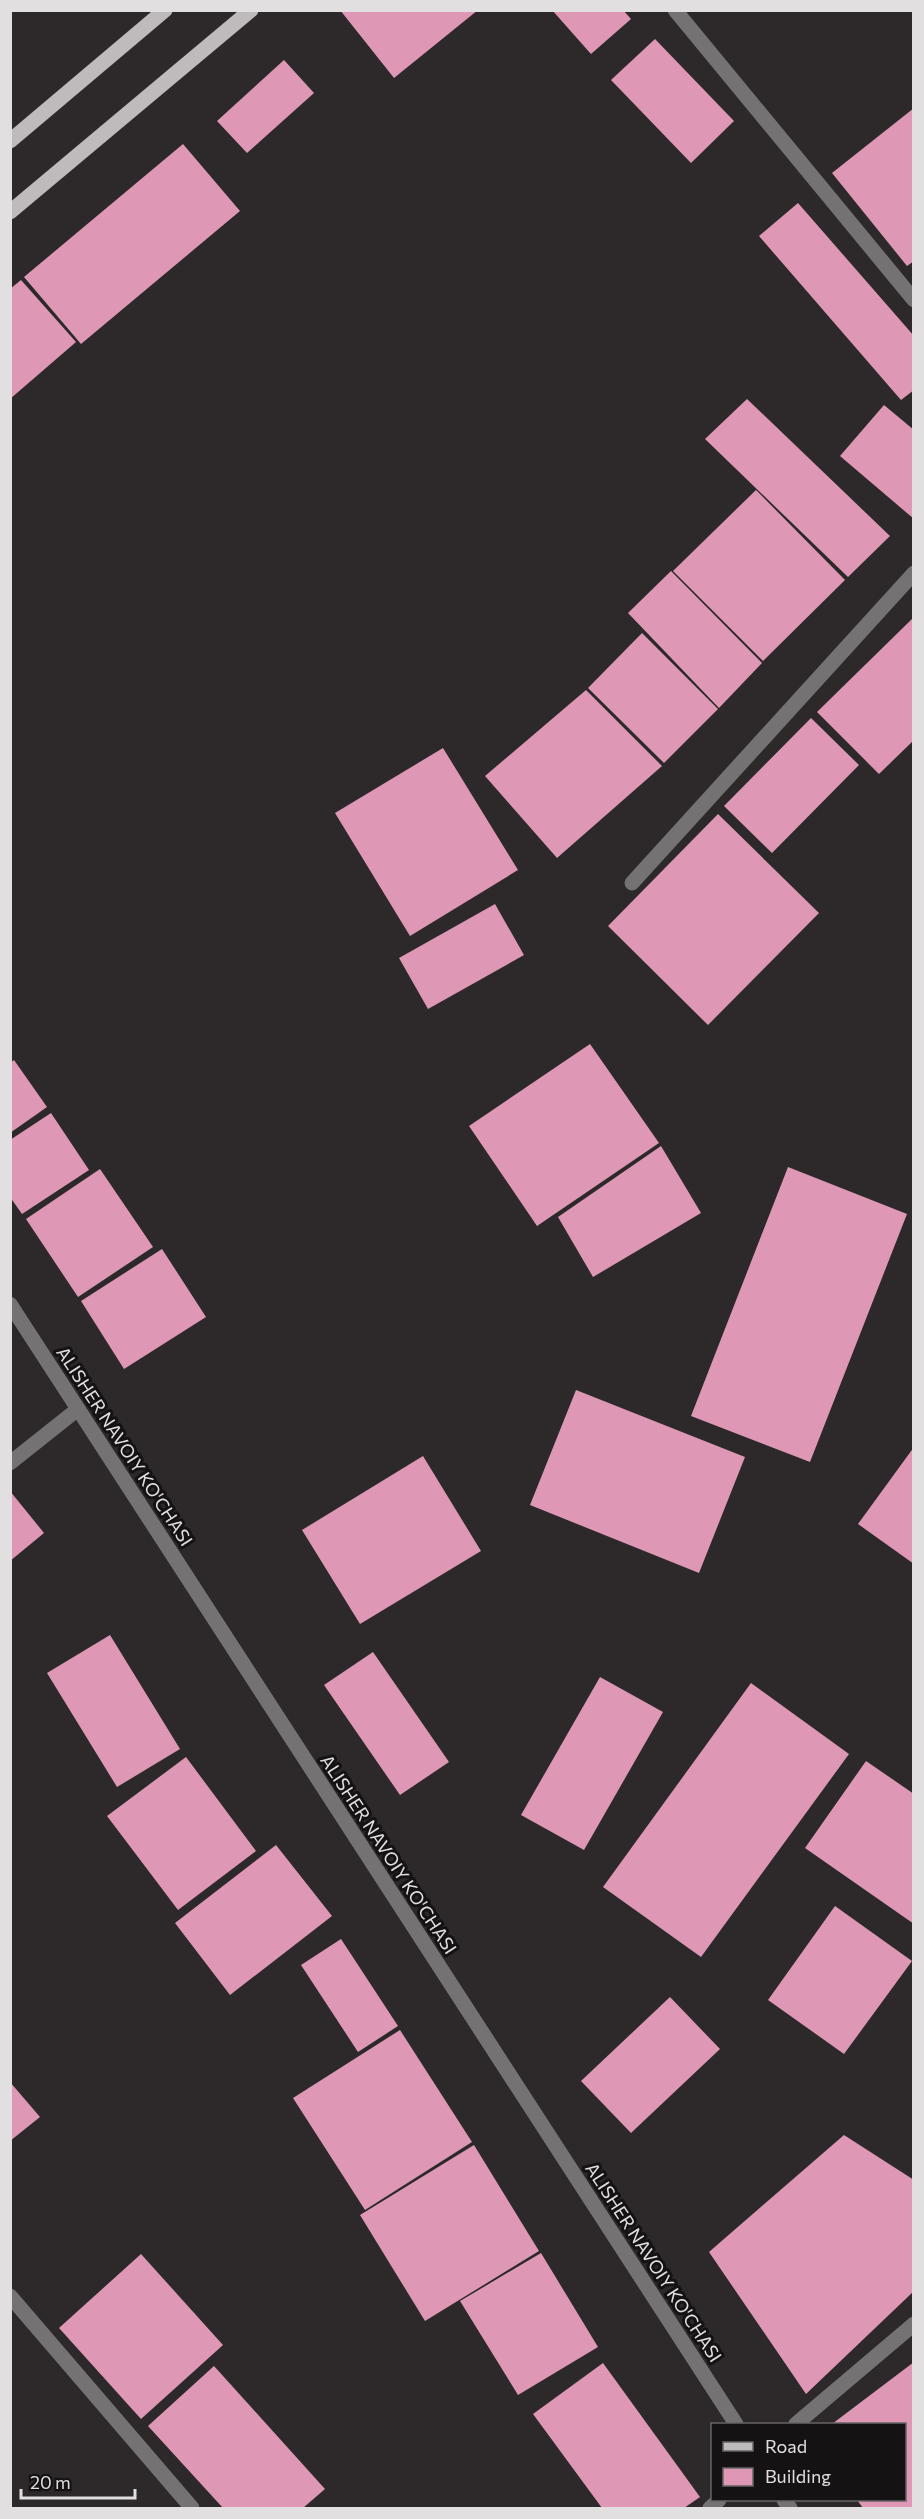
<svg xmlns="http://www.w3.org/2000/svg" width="924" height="2519" viewBox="0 0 924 2519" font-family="Commissioner,sans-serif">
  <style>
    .building { fill: #de98b5 }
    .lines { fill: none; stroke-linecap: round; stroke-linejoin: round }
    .minor { stroke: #747273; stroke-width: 15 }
    .major { stroke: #bfbabc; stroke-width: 15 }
    .labels { text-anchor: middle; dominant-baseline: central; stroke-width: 6; stroke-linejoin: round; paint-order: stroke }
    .street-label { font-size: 18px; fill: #e2dfe0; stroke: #141213 }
  </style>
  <rect width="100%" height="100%" fill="#2d292b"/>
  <!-- building -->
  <path class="building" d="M 340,10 L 478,10 L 394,78 Z
    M 552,10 L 623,10 L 631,19 L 591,54 Z
    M 655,39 L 734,121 L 691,163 L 611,80 Z
    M 284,60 L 314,93 L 247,153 L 217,121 Z
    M 914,108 L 914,261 L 907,266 L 832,173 Z
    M 183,144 L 240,211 L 81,344 L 24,277 Z
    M 798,203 L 914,336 L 914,390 L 901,400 L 759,236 Z
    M 21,280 L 76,342 L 10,399 L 10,289 Z
    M 747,399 L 890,536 L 848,577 L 705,439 Z
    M 884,405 L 914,430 L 914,519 L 840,456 Z
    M 756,490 L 845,580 L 763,661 L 673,571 Z
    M 671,571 L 762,663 L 719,708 L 628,613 Z
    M 914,617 L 914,740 L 879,774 L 817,712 Z
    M 642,633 L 718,709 L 664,763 L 588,688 Z
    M 586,690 L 662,766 L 557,858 L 485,776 Z
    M 811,718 L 859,765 L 772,853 L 724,806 Z
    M 443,748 L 518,870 L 410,936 L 335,813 Z
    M 718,814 L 819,913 L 708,1025 L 608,926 Z
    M 495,904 L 524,955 L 428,1009 L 399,958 Z
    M 590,1044 L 659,1143 L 537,1226 L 469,1126 Z
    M 14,1060 L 47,1107 L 10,1133 L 10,1063 Z
    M 51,1113 L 89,1170 L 22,1214 L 10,1197 L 10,1140 Z
    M 661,1146 L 701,1213 L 593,1277 L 558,1217 Z
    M 788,1167 L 907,1214 L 810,1462 L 691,1416 Z
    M 100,1169 L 153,1247 L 78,1297 L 26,1219 Z
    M 162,1249 L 206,1317 L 124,1369 L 81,1301 Z
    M 576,1390 L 745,1457 L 699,1573 L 530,1505 Z
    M 914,1447 L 914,1564 L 858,1524 Z
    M 423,1456 L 481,1551 L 360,1624 L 302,1530 Z
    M 10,1491 L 44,1533 L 10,1561 Z
    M 110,1635 L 180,1749 L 117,1787 L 47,1673 Z
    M 373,1652 L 449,1762 L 400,1795 L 324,1685 Z
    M 600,1677 L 663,1712 L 584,1850 L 521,1815 Z
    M 751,1683 L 849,1754 L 701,1957 L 603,1887 Z
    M 186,1757 L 256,1851 L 178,1910 L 107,1816 Z
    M 866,1761 L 914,1794 L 914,1924 L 805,1848 Z
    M 276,1845 L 332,1916 L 230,1995 L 175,1923 Z
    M 835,1906 L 912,1961 L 844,2054 L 768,2000 Z
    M 341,1939 L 398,2026 L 358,2052 L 301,1965 Z
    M 670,1997 L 720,2049 L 631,2133 L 581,2081 Z
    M 400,2030 L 472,2142 L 365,2210 L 293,2098 Z
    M 10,2082 L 40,2117 L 10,2141 Z
    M 844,2135 L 914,2180 L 914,2291 L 806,2394 L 709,2252 Z
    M 474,2145 L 539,2251 L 425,2321 L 360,2215 Z
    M 541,2253 L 598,2347 L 518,2395 L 460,2301 Z
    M 141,2254 L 223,2345 L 141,2419 L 59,2328 Z
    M 914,2362 L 914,2508 L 863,2508 L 857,2500 L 904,2500 L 904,2424 L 832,2424 Z
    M 603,2363 L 700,2497 L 684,2508 L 602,2508 L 533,2414 Z
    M 214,2366 L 325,2489 L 303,2508 L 223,2508 L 148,2426 Z"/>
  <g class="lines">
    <!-- minor -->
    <path class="minor" d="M 675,10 L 914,300
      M 632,883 L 914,573
      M 10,1304 L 736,2424
      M 10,1463 L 78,1409
      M 10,2296 L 192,2508
      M 796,2424 L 914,2324
      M 784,2500 L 790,2508
      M 710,2508 L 719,2500"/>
    <!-- major -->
    <path class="major" d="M 10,141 L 165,10
      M 10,212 L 251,10"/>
  </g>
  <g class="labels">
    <!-- street labels -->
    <g class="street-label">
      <text transform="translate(125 1446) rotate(57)">ALISHER NAVOIY KO'CHASI</text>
      <text transform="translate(389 1854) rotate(57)">ALISHER NAVOIY KO'CHASI</text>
      <text transform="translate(654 2262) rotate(57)">ALISHER NAVOIY KO'CHASI</text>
    </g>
  </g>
  <!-- border -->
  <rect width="924" height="2519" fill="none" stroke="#e2dfe0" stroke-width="24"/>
  <!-- legend -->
  <rect x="711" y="2423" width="195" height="78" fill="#141213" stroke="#666465" stroke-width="1.5"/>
  <rect x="723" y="2442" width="30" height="9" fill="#bfbabc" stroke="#666465" stroke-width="1.5"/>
  <text x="765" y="2453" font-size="18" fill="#e2dfe0">Road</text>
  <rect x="723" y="2468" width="30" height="18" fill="#de98b5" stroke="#666465" stroke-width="1.5"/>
  <text x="765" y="2483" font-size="18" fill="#e2dfe0">Building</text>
  <!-- scale -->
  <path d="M21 2489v9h114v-9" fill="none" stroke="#e2dfe0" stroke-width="3"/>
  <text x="30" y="2489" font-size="18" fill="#e2dfe0" stroke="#141213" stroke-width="4.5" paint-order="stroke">20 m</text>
</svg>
